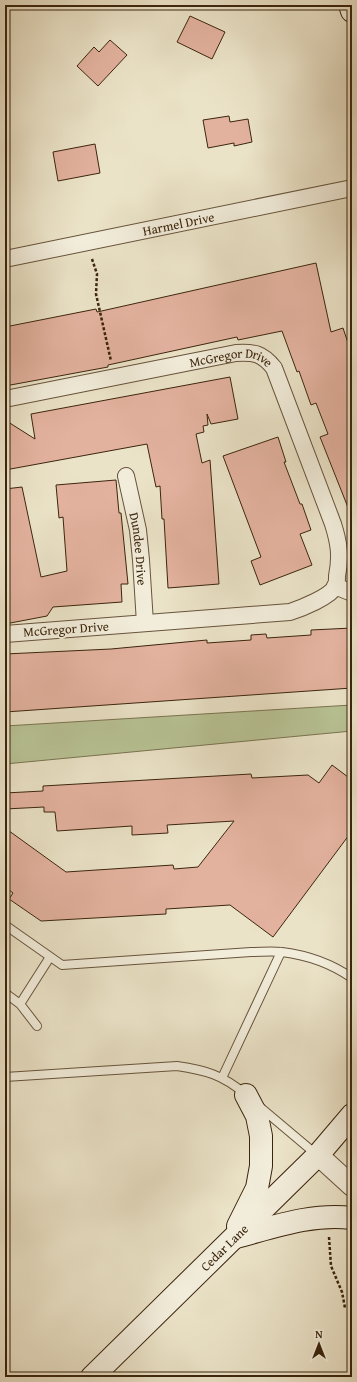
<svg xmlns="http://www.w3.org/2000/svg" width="357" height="1382" viewBox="0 0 357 1382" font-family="'Gentium Book Plus',serif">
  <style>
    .green { fill: #b8c395; stroke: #7a7451 }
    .building { fill: #e3b29f; stroke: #3b250d }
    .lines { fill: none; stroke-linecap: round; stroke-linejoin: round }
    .service-casing { stroke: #67543c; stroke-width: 10 }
    .minor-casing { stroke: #67543c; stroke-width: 18 }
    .tertiary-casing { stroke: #67543c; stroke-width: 22 }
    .secondary-casing { stroke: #3b250d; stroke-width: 24 }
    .path { stroke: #3b250d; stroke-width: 2.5; stroke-dasharray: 3 2; stroke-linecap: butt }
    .service { stroke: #f2eddb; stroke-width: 8 }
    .minor { stroke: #f2eddb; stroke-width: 16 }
    .tertiary { stroke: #f2eddb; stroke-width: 20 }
    .secondary { stroke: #f2eddb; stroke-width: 22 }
    .labels { text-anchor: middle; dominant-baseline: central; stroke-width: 4; stroke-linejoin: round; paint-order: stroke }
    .street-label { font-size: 13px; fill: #3b250d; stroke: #f2eddb }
  </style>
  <rect width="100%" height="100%" fill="#ebe3c8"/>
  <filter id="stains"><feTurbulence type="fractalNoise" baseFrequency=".005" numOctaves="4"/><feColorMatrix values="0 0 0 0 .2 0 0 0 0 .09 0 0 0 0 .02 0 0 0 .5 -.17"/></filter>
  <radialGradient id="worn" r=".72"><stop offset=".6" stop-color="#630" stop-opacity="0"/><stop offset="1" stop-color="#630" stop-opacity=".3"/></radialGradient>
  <!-- green -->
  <path class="green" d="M 352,705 L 352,731 L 5,764 L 5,726 Z"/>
  <!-- building -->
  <path class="building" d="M 190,16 L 225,32 L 212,59 L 177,42 Z
    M 110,40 L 127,55 L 98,86 L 77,66 L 94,47 L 99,52 Z
    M 229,116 L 230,122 L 248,119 L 252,142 L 234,146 L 234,143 L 208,148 L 203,120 Z
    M 95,144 L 100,173 L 58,181 L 53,152 Z
    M 316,263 L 331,332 L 343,328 L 352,355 L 352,515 L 351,515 L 320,437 L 328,434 L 316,403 L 311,405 L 299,371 L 297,372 L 282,331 L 238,340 L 237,337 L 108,365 L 108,367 L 5,386 L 5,327 L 96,309 L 97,312 Z
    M 230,377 L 238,419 L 211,424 L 207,414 L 208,425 L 203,426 L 204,432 L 196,434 L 202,463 L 210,460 L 219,584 L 168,588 L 164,519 L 162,519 L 160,486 L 156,487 L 147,444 L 5,470 L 5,420 L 35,439 L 31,414 Z
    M 278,437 L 286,462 L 284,462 L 300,504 L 302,504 L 311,530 L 300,534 L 312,565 L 260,585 L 251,561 L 261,557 L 223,456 Z
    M 116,480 L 119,513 L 121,513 L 128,584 L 121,584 L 122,602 L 53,607 L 47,616 L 5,624 L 5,489 L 22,487 L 41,577 L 67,571 L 63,517 L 59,518 L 56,485 Z
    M 352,628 L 352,688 L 5,712 L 5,654 L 111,649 L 207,640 L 207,643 L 251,640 L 251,635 L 266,634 L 267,638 L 311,635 L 311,630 Z
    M 332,765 L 352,780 L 352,831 L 273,937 L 230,905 L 166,909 L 166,914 L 41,921 L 9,899 L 13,893 L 5,887 L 5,828 L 66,872 L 173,865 L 174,869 L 198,867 L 234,821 L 167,825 L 168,833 L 132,835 L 132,826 L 57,831 L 55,812 L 44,812 L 44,807 L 5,809 L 5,793 L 43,791 L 43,786 L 251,774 L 252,778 L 308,775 L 319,783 Z"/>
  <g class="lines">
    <defs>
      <path id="service" d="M 5,925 L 62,965 L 251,952 C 261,952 272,951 282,952 C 306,955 332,964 352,978
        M 5,993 L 20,1004 L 37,1026
        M 20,1004 L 50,957
        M 5,1077 L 177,1066 C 205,1070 223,1075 245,1094
        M 222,1078 L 281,952
        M 260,1107 L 317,1155"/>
      <g id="minor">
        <path id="s1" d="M 5,259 L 352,188"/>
        <path id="s2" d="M 5,399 L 236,353 C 254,352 262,353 274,368 L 333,524 C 339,543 341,556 337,576 C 337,579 337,583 336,586 C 330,597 302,608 290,612 L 5,634"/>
        <path id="s3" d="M 126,476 L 138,530 L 141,560 L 145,623"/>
        <path d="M 335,586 L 352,593"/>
      </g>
      <path id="tertiary" d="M 318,1155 L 352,1186"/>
      <g id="secondary">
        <path d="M 350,5 L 352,11"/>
        <path d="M 238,1226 L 257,1188 L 261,1166 L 261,1136 L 257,1116 L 246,1095"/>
        <path d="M 236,1237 C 274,1227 312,1213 352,1218"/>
        <path id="s4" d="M 92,1377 L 318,1155 L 352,1115"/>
      </g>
    </defs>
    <!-- service casing -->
    <use href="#service" class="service-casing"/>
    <!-- minor casing -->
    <use href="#minor" class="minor-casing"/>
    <!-- tertiary casing -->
    <use href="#tertiary" class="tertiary-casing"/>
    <!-- secondary casing -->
    <use href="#secondary" class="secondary-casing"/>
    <!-- path -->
    <path class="path" d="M 92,259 L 97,274 L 96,294 L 111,361
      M 329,1237 L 331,1266 L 342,1292 L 345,1308"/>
    <!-- service -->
    <use href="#service" class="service"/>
    <!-- minor -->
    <use href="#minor" class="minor"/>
    <!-- tertiary -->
    <use href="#tertiary" class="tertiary"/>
    <!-- secondary -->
    <use href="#secondary" class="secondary"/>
  </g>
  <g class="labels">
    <!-- street labels -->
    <g class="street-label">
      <text stroke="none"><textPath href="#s1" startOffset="177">Harmel Drive</textPath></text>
      <text stroke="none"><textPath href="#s2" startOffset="231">McGregor Drive</textPath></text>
      <text stroke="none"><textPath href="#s3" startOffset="74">Dundee Drive</textPath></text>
      <text transform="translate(66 629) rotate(-4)">McGregor Drive</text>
      <text stroke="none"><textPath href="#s4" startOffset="185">Cedar Lane</textPath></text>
    </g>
  </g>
  <!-- margin -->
  <rect width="357" height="1382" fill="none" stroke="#ebe3c8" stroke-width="20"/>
  <rect x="6" y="6" width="345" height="1370" fill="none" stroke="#3b250d" stroke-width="2"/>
  <rect x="10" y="10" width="337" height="1362" fill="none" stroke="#3b250d"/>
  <!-- north arrow -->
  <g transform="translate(319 1344)" stroke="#f2eddb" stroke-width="3" paint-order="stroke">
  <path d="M0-3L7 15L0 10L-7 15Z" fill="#3b250d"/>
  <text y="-6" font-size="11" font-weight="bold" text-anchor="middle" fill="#3b250d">N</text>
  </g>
  <rect width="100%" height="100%" filter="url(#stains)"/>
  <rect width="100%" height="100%" fill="url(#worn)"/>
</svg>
